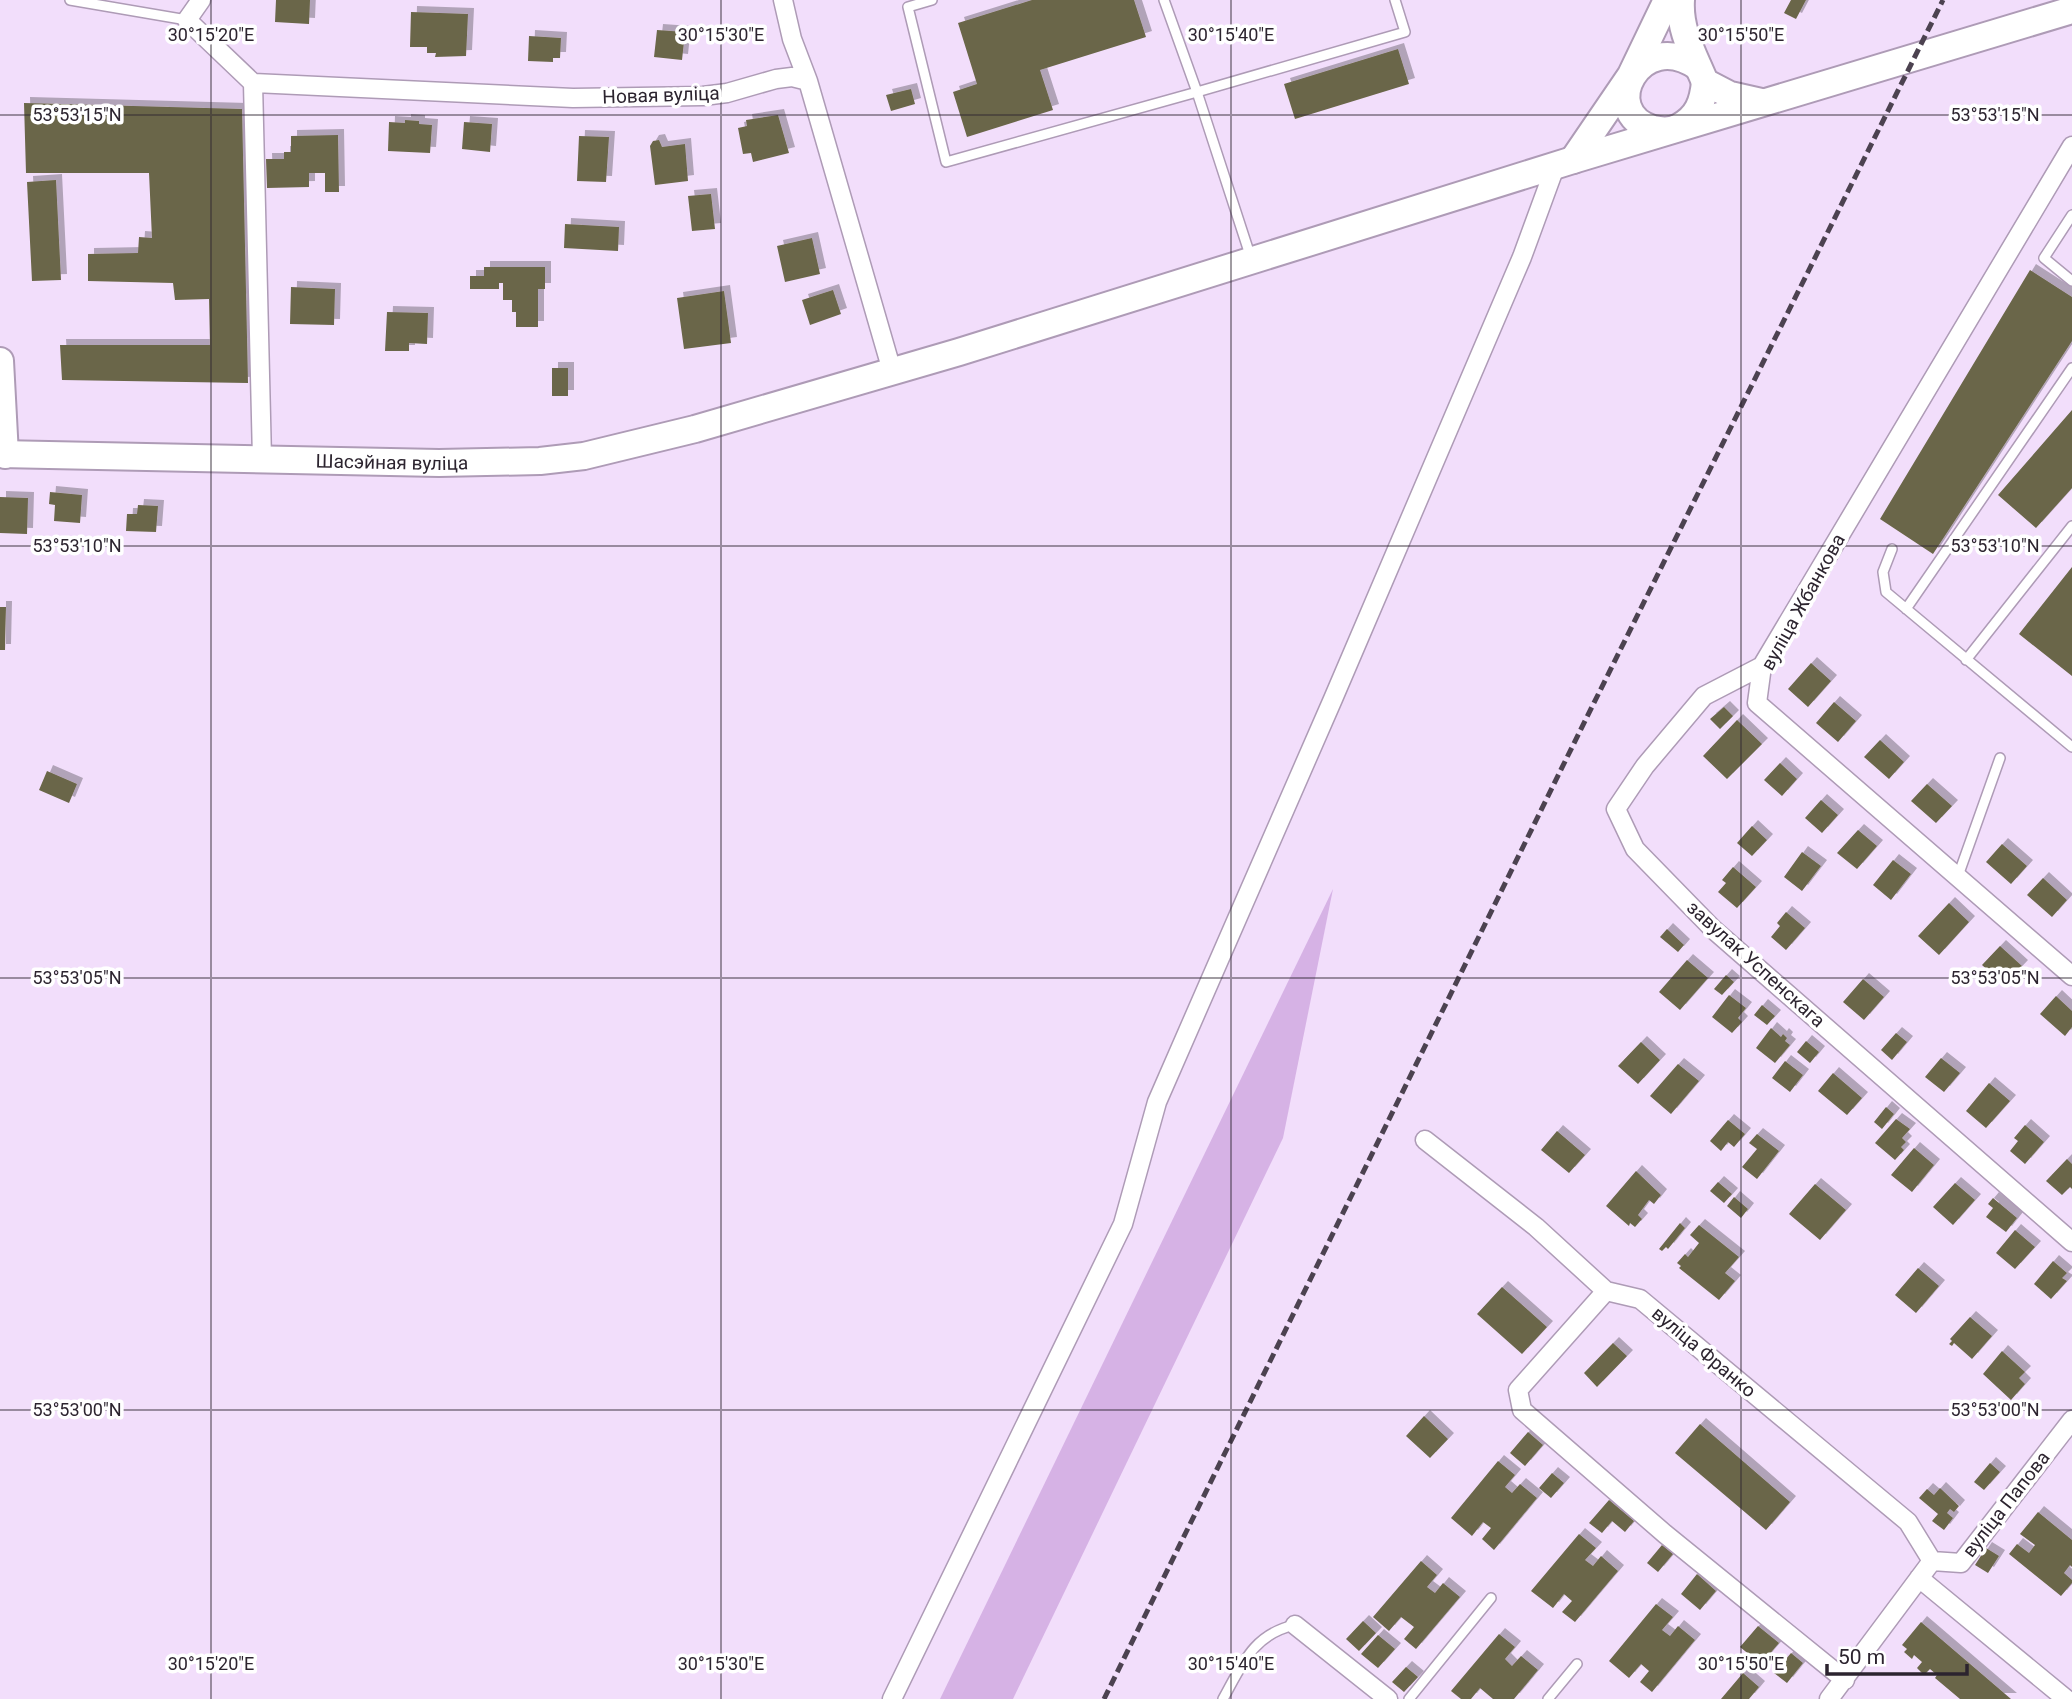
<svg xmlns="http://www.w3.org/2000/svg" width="2072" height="1699" viewBox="0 0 2072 1699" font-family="Roboto,sans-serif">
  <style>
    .green { fill: #d6b2e5 }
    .building { fill: #6a6648; filter: url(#shadow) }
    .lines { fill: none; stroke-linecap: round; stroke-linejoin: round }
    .lane-casing { stroke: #ae9bb6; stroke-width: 12 }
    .street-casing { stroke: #ae9bb6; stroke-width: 21 }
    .secondary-casing { stroke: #ae9bb6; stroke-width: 30 }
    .lane { stroke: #fff; stroke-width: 9 }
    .street { stroke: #fff; stroke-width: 18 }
    .secondary { stroke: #fff; stroke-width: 26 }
    .rail { stroke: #4c4250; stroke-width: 5; stroke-dasharray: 10 5; stroke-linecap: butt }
    .ticks { fill: none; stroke: #2c242f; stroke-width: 2; stroke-opacity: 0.45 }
    .labels { text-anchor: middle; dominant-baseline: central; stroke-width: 7; stroke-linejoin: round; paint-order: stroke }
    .street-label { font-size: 19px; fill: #2c242f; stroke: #fff }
    .ticks-label { font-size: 18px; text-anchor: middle; fill: #2c242f; stroke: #fff; stroke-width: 7; stroke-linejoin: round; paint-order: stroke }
  </style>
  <defs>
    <filter id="shadow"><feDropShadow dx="6" dy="-6" stdDeviation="0" flood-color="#0004"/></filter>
  </defs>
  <rect width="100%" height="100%" fill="#f2defb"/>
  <!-- green -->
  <path class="green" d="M 1333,889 L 1283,1138 L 1013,1699 L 940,1699 Z"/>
  <!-- building -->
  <path class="building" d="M 276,0 L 310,0 L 309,24 L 275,22 Z
    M 1032,0 L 1134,0 L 1146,37 L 1040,70 L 1053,110 L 967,137 L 953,92 L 977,84 L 958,23 Z
    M 1791,0 L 1806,0 L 1796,19 L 1784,13 Z
    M 411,12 L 468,14 L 466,56 L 435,57 L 436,53 L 427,53 L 427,47 L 410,47 Z
    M 657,30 L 685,32 L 682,60 L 654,57 Z
    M 529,36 L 561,38 L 560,58 L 553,58 L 553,62 L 528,61 Z
    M 1398,49 L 1409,84 L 1295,119 L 1284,84 Z
    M 911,89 L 915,104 L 891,111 L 886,95 Z
    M 24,103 L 242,109 L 248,383 L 62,380 L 60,345 L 210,345 L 209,299 L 175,300 L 173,283 L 88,281 L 88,254 L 138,253 L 139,237 L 152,238 L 149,173 L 26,173 Z
    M 778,115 L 789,153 L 753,162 L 751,153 L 743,154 L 738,128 L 747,126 L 746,120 Z
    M 405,120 L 419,121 L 419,124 L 432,125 L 430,153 L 388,151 L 389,122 L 405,123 Z
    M 464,122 L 492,124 L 490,152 L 462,149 Z
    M 338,135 L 339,192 L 325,192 L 325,173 L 309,173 L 309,187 L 267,188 L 266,159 L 284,159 L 284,152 L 291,152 L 291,136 Z
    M 579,136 L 609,137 L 606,182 L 577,181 Z
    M 659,140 L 662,147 L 685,144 L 688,181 L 655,185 L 650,146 L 653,141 Z
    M 56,180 L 61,280 L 32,281 L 27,182 Z
    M 711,194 L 715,229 L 692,231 L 688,196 Z
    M 565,224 L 619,227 L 618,251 L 564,248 Z
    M 812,238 L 820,274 L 785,282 L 777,246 Z
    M 484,267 L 545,267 L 545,289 L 538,289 L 538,327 L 516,327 L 516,312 L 512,312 L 512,300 L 503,300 L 503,283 L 499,283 L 499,289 L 470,289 L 470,276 L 484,276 Z
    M 2030,270 L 2072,297 L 2072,341 L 1933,554 L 1880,519 Z
    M 291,287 L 335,289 L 334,325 L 290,324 Z
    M 833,290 L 841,314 L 810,325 L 802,300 Z
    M 724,291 L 731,343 L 684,349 L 677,298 Z
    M 387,312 L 428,313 L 427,344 L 409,343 L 409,351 L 385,351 Z
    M 552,368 L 568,368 L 568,396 L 552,396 Z
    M 2072,410 L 2072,488 L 2036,528 L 1998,495 Z
    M 50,492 L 82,495 L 80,523 L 54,521 L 55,505 L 49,504 Z
    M 0,497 L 28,498 L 27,534 L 0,533 Z
    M 138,505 L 158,506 L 156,532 L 126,531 L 127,514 L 137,514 Z
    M 2072,567 L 2072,676 L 2019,634 Z
    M 0,607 L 6,607 L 5,650 L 0,650 Z
    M 1811,663 L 1831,681 L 1808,707 L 1788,689 Z
    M 1834,702 L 1856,721 L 1838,742 L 1816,723 Z
    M 1724,707 L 1733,716 L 1720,729 L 1710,719 Z
    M 1737,720 L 1762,744 L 1727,779 L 1703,756 Z
    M 1880,740 L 1904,762 L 1889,779 L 1864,757 Z
    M 1780,763 L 1797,779 L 1782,796 L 1764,780 Z
    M 47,771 L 77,784 L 69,803 L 39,790 Z
    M 1927,784 L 1952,806 L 1936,823 L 1911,801 Z
    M 1821,800 L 1838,815 L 1822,833 L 1805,818 Z
    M 1752,826 L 1767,840 L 1752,856 L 1737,843 Z
    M 1858,830 L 1877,846 L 1857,869 L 1837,853 Z
    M 2002,844 L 2027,866 L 2011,884 L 1986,862 Z
    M 1802,852 L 1821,866 L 1802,891 L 1784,877 Z
    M 1893,860 L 1911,874 L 1891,900 L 1873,885 Z
    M 1733,867 L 1756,887 L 1737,908 L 1718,892 L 1726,883 L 1722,880 Z
    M 2043,878 L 2067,900 L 2052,917 L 2027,895 Z
    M 1949,903 L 1969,922 L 1939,955 L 1918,936 Z
    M 1786,912 L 1805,928 L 1786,950 L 1771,937 L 1780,926 L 1777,923 Z
    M 1667,929 L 1684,945 L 1678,952 L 1660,937 Z
    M 2000,946 L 2022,966 L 2004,985 L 1982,965 Z
    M 1687,960 L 1708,978 L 1680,1010 L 1659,992 Z
    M 1726,975 L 1734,982 L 1722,995 L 1714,989 Z
    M 1863,979 L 1884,997 L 1864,1020 L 1843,1002 Z
    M 1729,995 L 1746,1008 L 1738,1018 L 1742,1022 L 1732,1033 L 1712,1017 Z
    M 2056,996 L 2072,1011 L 2072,1027 L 2065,1036 L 2040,1014 Z
    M 1762,1005 L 1775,1016 L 1767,1025 L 1754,1015 Z
    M 1771,1028 L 1781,1037 L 1783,1034 L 1787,1038 L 1785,1041 L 1790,1045 L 1775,1063 L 1756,1048 Z
    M 1896,1033 L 1907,1042 L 1892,1060 L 1881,1050 Z
    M 1806,1041 L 1819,1052 L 1810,1063 L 1797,1052 Z
    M 1641,1042 L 1660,1060 L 1638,1084 L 1618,1066 Z
    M 1941,1058 L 1960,1073 L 1944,1092 L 1925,1077 Z
    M 1785,1061 L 1803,1075 L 1790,1092 L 1772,1078 Z
    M 1678,1064 L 1699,1081 L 1671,1114 L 1650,1096 Z
    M 1833,1073 L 1862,1098 L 1847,1115 L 1818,1091 Z
    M 1989,1083 L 2010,1101 L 1986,1128 L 1966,1111 Z
    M 1886,1107 L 1894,1114 L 1882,1129 L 1874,1122 Z
    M 1896,1119 L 1910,1129 L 1902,1138 L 1906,1142 L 1901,1147 L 1904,1150 L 1895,1160 L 1875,1143 Z
    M 1728,1120 L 1745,1134 L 1734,1147 L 1728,1142 L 1721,1151 L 1710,1141 Z
    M 2025,1125 L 2044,1142 L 2025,1164 L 2010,1151 L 2018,1141 L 2014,1138 Z
    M 1557,1131 L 1585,1155 L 1569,1173 L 1541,1150 Z
    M 1757,1134 L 1779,1151 L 1757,1179 L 1742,1167 L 1757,1149 L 1749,1143 Z
    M 1914,1148 L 1934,1165 L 1912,1192 L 1891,1175 Z
    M 2067,1159 L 2072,1164 L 2072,1189 L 2070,1187 L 2062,1195 L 2046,1181 Z
    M 1636,1171 L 1661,1195 L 1654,1204 L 1649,1200 L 1638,1215 L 1642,1219 L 1635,1227 L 1630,1223 L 1629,1226 L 1606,1206 Z
    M 1718,1182 L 1732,1194 L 1724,1203 L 1710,1191 Z
    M 1955,1183 L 1975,1200 L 1953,1225 L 1933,1207 Z
    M 1815,1184 L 1846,1210 L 1820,1240 L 1789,1214 Z
    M 1734,1197 L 1748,1209 L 1741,1218 L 1727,1206 Z
    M 1993,1198 L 2017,1218 L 2006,1232 L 1986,1217 L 1993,1208 L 1988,1204 Z
    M 1680,1223 L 1685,1228 L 1668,1249 L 1666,1247 L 1662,1251 L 1659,1249 Z
    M 1699,1225 L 1739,1257 L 1725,1273 L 1735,1281 L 1719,1300 L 1679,1268 L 1681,1266 L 1677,1263 L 1685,1254 L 1688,1257 L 1699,1243 L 1690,1235 Z
    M 2015,1230 L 2035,1247 L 2015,1269 L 1996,1253 Z
    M 2053,1261 L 2067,1273 L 2062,1278 L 2067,1281 L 2051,1299 L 2034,1284 Z
    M 1918,1268 L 1939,1286 L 1916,1313 L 1895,1295 Z
    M 1502,1287 L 1547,1327 L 1522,1354 L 1477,1314 Z
    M 1970,1317 L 1992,1336 L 1972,1359 L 1954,1343 L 1952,1346 L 1949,1344 L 1952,1341 L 1950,1339 Z
    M 1613,1343 L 1627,1356 L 1597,1387 L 1584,1373 Z
    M 2002,1351 L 2025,1372 L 2019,1378 L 2025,1384 L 2011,1400 L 1983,1374 Z
    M 1424,1416 L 1448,1439 L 1430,1458 L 1406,1436 Z
    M 1700,1424 L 1790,1502 L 1766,1530 L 1675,1453 Z
    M 1528,1432 L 1543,1445 L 1525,1466 L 1510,1453 Z
    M 1498,1461 L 1515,1475 L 1505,1487 L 1512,1493 L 1520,1484 L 1537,1498 L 1494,1550 L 1482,1539 L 1491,1528 L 1483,1522 L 1472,1536 L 1451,1518 Z
    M 1990,1463 L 2000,1472 L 1984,1490 L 1974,1482 Z
    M 1552,1473 L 1564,1483 L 1551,1498 L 1539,1488 Z
    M 1940,1488 L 1959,1506 L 1954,1512 L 1950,1509 L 1947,1513 L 1953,1518 L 1944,1530 L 1932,1521 L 1938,1514 L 1919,1498 L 1927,1489 L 1934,1495 Z
    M 1609,1500 L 1634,1521 L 1625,1532 L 1612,1521 L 1602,1533 L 1589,1523 Z
    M 2038,1512 L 2072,1540 L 2072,1567 L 2070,1565 L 2064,1573 L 2072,1580 L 2072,1583 L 2061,1596 L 2009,1554 L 2017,1544 L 2029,1553 L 2035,1545 L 2020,1534 Z
    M 1579,1534 L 1596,1548 L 1585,1560 L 1593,1566 L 1601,1556 L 1618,1571 L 1575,1622 L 1562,1612 L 1572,1601 L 1564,1594 L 1553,1608 L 1531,1591 Z
    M 1662,1545 L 1673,1554 L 1658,1572 L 1647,1563 Z
    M 1986,1548 L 1999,1556 L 1988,1573 L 1975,1565 Z
    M 1421,1561 L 1437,1575 L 1427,1587 L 1435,1593 L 1443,1583 L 1460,1597 L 1416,1649 L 1404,1639 L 1414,1627 L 1401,1617 L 1389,1631 L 1373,1617 Z
    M 1697,1574 L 1716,1591 L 1700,1610 L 1681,1594 Z
    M 1656,1604 L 1673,1617 L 1662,1630 L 1670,1636 L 1678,1626 L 1695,1640 L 1652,1692 L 1640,1682 L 1649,1671 L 1641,1664 L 1629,1678 L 1609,1661 Z
    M 1363,1621 L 1376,1633 L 1359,1651 L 1346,1639 Z
    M 1921,1622 L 2011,1699 L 1960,1699 L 1935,1678 L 1937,1675 L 1930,1669 L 1924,1675 L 1917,1668 L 1922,1662 L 1914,1655 L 1912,1659 L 1904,1652 L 1907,1649 L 1902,1645 Z
    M 1758,1626 L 1779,1643 L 1761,1664 L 1740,1647 Z
    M 1499,1634 L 1515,1647 L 1505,1659 L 1512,1666 L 1521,1656 L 1538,1670 L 1514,1699 L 1493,1699 L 1480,1688 L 1471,1699 L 1461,1699 L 1451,1691 Z
    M 1378,1635 L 1395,1649 L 1378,1668 L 1361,1654 Z
    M 1791,1653 L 1803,1663 L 1787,1683 L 1774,1673 Z
    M 1406,1667 L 1418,1677 L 1404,1692 L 1392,1682 Z
    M 1743,1673 L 1759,1687 L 1749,1699 L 1721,1699 Z"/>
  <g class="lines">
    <defs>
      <path id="lane" d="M 70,0 L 187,20
        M 932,0 L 908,7 L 946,162 L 1197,92 L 1164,0
        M 2072,215 L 2044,258 L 2072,281
        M 1251,258 L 1197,92 L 1405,32 L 1395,0
        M 1892,549 L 1883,572 L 1886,592 L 2072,747
        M 1906,609 L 2072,368
        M 1966,660 L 2072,526
        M 1958,876 L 2000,758
        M 1223,1699 C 1242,1665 1253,1634 1295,1625
        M 1409,1699 L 1491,1598
        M 1548,1699 L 1577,1664"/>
      <path id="street" d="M 201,0 L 187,20 L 253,83 L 262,459
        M 783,0 L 792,39 L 808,81
        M 253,83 L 573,98 L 703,96 L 727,93 L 776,79 L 792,77 L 808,81 L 892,371
        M 2072,146 L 1762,666 L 1757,703 L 2072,976
        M 1762,666 L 1704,696 L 1645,766 L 1616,809 L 1635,849 L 1714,930 L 2072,1242
        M 1425,1140 L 1536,1227 L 1606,1291 L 1640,1299 L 1908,1522 L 1932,1561
        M 1606,1291 L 1518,1390 L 1522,1410 L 1665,1534 L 1845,1680
        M 1919,1578 L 2066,1699
        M 1295,1625 L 1388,1699
        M 892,1699 L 1123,1224 L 1157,1102 L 1333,699 L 1522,257 L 1555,167
        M 1829,1699 L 1932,1561 L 1961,1563 L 2072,1420"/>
      <g id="secondary">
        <path d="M 1681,0 C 1679,31 1694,55 1705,82 L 1730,95 L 1761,102"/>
        <path d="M 1698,67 C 1640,26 1596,112 1653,129 C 1662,131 1672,131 1679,127 C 1698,117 1703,102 1705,82"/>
        <path d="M 1573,160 L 1631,75 L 1667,0"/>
        <path d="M 0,361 L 5,455"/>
        <path id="s1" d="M 0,454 L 439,463 L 540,461 L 584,456 L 695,429 L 959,352 L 1573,160 L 2072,10"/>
      </g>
    </defs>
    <!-- lane casing -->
    <use href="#lane" class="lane-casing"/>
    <!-- street casing -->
    <use href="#street" class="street-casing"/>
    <!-- secondary casing -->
    <use href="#secondary" class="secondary-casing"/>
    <!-- lane -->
    <use href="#lane" class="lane"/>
    <!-- street -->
    <use href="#street" class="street"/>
    <!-- secondary -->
    <use href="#secondary" class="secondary"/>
    <!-- rail -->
    <path class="rail" d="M 1104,1699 L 1580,731 L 1943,0"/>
  </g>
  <!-- ticks -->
  <path class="ticks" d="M 211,0 L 211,1699M 721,0 L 721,1699M 1231,0 L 1231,1699M 1741,0 L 1741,1699M 0,115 L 2072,115M 0,546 L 2072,546M 0,978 L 2072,978M 0,1410 L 2072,1410"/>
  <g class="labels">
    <!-- street labels -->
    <g class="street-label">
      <text transform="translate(661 95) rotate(-2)">Новая вуліца</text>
      <text stroke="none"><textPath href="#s1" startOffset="392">Шасэйная вуліца</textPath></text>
      <text transform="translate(1803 602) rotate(-61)">вуліца Жбанкова</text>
      <text transform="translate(1756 964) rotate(42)">завулак Успенскага</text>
      <text transform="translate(1704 1352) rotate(40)">вуліца Франко</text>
      <text transform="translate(2006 1504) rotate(-52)">вуліца Папова</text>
    </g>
  </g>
  <g class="ticks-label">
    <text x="211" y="41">30°15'20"E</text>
    <text x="721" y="41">30°15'30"E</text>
    <text x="1231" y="41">30°15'40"E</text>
    <text x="1741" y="41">30°15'50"E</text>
    <text x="77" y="121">53°53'15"N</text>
    <text x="1995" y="121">53°53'15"N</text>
    <text x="77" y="552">53°53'10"N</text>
    <text x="1995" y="552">53°53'10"N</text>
    <text x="77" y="984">53°53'05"N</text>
    <text x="1995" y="984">53°53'05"N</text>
    <text x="77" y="1416">53°53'00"N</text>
    <text x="1995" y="1416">53°53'00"N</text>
    <text x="211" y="1670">30°15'20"E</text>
    <text x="721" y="1670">30°15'30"E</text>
    <text x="1231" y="1670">30°15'40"E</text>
    <text x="1741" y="1670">30°15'50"E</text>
  </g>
  <!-- scale -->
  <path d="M1827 1664v10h140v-10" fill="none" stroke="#2c242f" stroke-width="3.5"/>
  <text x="1838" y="1664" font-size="21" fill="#2c242f" stroke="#ffffff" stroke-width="5" paint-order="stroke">50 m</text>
</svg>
